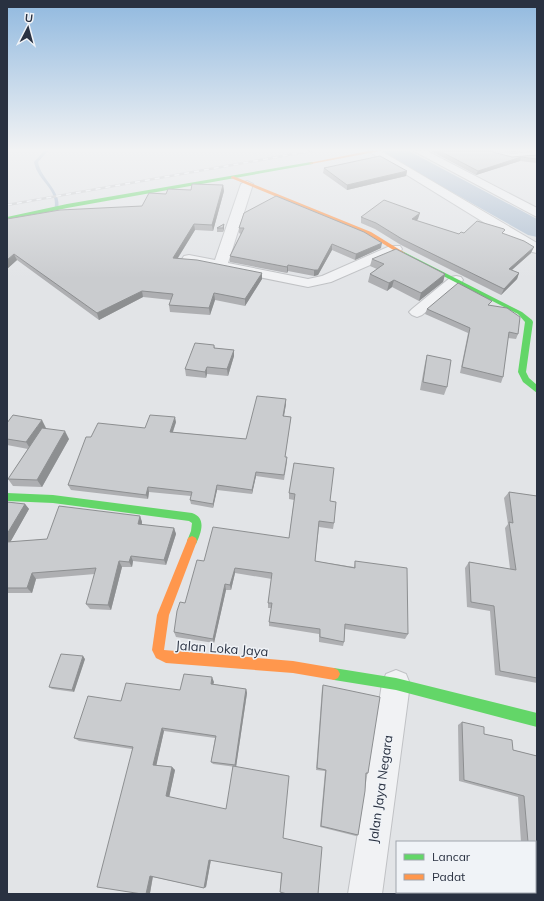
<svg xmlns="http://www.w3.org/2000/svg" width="544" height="901" viewBox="0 0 544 901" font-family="Mulish,sans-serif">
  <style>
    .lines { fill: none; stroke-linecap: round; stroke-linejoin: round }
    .stream { fill: #b0c0d2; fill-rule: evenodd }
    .river { fill: #b0c0d2; fill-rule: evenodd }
    .street-casing { stroke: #c0c2c5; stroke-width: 2 }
    .street { fill: #f1f2f4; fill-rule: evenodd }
    .fast { fill: #63d668; fill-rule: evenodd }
    .slow { fill: #ff974d; fill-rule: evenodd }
    .rail-casing { stroke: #cacccf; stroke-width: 2.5 }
    .rail { stroke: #f0f3f7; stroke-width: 1.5; stroke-dasharray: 5; stroke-linecap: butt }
    .wall { fill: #aeafb2 }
    .shaded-wall { fill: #8d8f91 }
    .building { fill: #cacccf; stroke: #8d8f91 }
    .labels { text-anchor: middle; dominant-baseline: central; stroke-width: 3; stroke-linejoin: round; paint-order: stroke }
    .near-street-label { font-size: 13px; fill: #293141; stroke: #f0f3f7 }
  </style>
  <rect width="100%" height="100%" fill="#e2e4e7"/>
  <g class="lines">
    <!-- stream -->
    <path class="stream" d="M 44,151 L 48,151 L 38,162 C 41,181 65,192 57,213 L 56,213 L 54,212 C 60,188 38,183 34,162 Z"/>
    <!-- river -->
    <path class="river" d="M 383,151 L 409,151 L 537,219 L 537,237 L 528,235 L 386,155 Z"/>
    <defs>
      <path id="street" d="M 368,151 L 381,151 L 537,243 L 537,253 L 532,252 Z
        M 414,151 L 427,151 L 537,208 L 537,217 Z
        M 487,151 L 514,154 L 537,151 L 537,157 C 522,160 499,163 487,151 Z
        M 247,181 L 253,184 L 228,263 L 308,279 L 322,276 L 390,246 L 400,246 L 402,249 L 400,252 L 331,282 L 308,287 L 184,262 L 182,259 L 184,256 L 189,255 L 215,260 L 241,184 Z
        M 456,276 L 461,277 L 463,280 L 461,283 L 422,315 L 417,317 L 412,315 L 409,312 L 412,309 L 451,277 Z
        M 396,670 L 406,674 L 410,684 L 382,894 L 348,894 L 382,684 L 386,674 Z"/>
    </defs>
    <!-- street casing -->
    <use href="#street" class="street-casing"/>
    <!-- street -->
    <use href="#street" class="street"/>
    <!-- fast -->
    <path class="fast" d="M 311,162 L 313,162 L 313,164 L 67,208 L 7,221 L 7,217 L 67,204 Z
      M 402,251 L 522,312 L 532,320 L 533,322 L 526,372 L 529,378 L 537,385 L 537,393 L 523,382 L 518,372 L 525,322 L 518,314 L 400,254 L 399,253 Z
      M 7,493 L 53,495 L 192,513 C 207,518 201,533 196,544 L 192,546 L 188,544 L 187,541 L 191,531 L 192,523 L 189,521 L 53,503 L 7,501 Z
      M 334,668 L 396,678 L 537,713 L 537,727 L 396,690 L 334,680 L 330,678 L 328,674 L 330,670 Z"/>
    <!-- slow -->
    <path class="slow" d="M 368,151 L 380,151 L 311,164 L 309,163 Z
      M 233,176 L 371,232 L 405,253 L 400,254 L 367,234 L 231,178 L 231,177 Z
      M 192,536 L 196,538 L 197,541 L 169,615 L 164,650 L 293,661 L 334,668 L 338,670 L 340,674 L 338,678 L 334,680 L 293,673 L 166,663 L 156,658 L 152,650 L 157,615 L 187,541 L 188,538 Z"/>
    <defs>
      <path id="rail" d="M 7,205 L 311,151"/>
    </defs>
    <!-- rail casing -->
    <use href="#rail" class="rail-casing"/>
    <!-- rail -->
    <use href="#rail" class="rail"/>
  </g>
  <!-- wall -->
  <path class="wall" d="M 431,151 L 491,151 L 493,152 L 512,157 L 537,155 L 537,163 L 520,161 L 476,175 Z
    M 502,151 L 523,151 L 514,152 Z
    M 324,168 L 407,171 L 406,176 L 347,190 L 323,173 Z
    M 223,185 L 224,191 L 213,231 L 195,230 L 178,258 L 262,279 L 245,306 L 215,300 L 210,315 L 170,312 L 169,305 L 171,300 L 143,297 L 99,320 L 17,260 L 7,269 L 7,219 L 142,206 L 166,194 Z
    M 244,213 L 381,248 L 355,260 L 332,250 L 318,275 L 314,276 L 288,271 L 287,273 L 230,262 L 230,256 L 241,234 L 239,233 L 239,228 Z
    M 361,217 L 418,219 L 416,221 L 459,234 L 464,233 L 504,234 L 531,253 L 512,270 L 519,273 L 517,279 L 501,295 L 401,245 L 375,229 L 361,223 Z
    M 224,224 L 224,228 L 223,232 L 217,232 L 217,228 Z
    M 372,259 L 445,274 L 443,282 L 419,301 L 392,287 L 387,291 L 368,282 L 370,274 L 377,269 L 370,266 Z
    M 490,305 L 518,334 L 516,339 L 508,338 L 503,377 L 501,383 L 460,373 L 468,333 L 425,314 L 427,309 Z
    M 214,345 L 215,348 L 234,350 L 234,356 L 228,376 L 207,374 L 206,378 L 186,376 L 185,369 Z
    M 427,355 L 447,387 L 444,395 L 420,390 L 425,363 Z
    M 286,399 L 286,404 L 284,416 L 291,417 L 285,457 L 287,457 L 287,462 L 284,480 L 256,476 L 252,494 L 217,490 L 213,508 L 191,504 L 190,500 L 191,496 L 149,492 L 148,499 L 71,490 L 68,485 L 91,437 L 145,428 L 176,422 L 173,432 L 246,439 Z
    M 7,423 L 46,428 L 45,429 L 69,439 L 42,487 L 13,486 L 8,479 L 28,449 L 7,445 Z
    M 294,463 L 330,501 L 334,523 L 333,529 L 319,527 L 315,561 L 354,567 L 355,561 L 408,634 L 405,639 L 345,629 L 344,642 L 343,646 L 319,642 L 319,634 L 269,626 L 269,622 L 271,608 L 268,608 L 268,603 L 272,579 L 235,573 L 231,590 L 226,590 L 214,643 L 176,637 L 174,632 L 185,603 L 204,561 L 289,538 L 294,500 L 289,499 L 289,493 Z
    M 509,492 L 537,496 L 537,683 L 495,675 L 490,611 L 467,607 L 465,568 L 469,562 L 510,569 L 505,528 L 508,524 L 504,498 Z
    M 7,502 L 25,504 L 29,509 L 10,542 L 47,539 L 140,516 L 142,522 L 142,525 L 174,528 L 176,534 L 166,565 L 133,561 L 132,567 L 122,567 L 111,610 L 90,609 L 86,604 L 95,574 L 36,579 L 32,593 L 7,593 Z
    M 85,659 L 74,692 L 52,689 L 49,687 Z
    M 214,682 L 213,684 L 246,689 L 247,693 L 236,767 L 213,764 L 211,762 L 215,738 L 164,731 L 156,765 L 172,767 L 175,770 L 169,797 L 283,838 L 322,847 L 280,892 L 281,873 L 211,860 L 206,887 L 204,888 L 153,877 L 150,893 L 147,894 L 142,894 L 132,749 L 79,741 L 74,738 L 121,701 L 180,690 Z
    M 323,685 L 368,773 L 366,775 L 358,835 L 356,836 L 320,827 L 325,771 L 316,770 L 322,688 Z
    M 462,722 L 513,750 L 537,756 L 537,854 L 535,853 L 535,842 L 521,842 L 518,797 L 459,781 L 458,725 Z"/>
  <!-- shaded-wall -->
  <path class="shaded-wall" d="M 521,157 L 520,161 L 476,175 L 478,171 Z
    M 407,171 L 406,176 L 347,190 L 347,185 Z
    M 223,185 L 224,191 L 213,231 L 212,225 Z
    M 420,213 L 418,219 L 411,225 L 412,219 Z
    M 194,224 L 195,230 L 174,264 L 173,258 Z
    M 224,224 L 224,228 L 223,232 L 223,228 Z
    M 382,243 L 381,248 L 355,260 L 356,254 Z
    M 332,244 L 332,250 L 318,275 L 314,276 L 314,270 Z
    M 534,247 L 531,253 L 506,275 L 509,269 Z
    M 14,254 L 17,260 L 7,269 L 7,260 Z
    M 288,265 L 288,271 L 287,273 L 287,267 Z
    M 262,273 L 262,279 L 245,306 L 245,299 Z
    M 519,273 L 517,279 L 501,295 L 504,289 Z
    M 445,274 L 443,282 L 419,301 L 421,293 Z
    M 394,280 L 392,287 L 387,291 L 389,283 Z
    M 142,291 L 143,297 L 99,320 L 97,313 Z
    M 214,293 L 215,300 L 210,315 L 209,308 Z
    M 234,350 L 234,356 L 228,376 L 227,369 Z
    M 207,367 L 207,374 L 206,378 L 205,372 Z
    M 286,399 L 286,404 L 283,421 L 283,416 Z
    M 175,417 L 176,422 L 171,437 L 170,432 Z
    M 42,420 L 46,428 L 31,450 L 26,442 Z
    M 65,431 L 69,439 L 42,487 L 37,480 Z
    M 256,472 L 256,476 L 252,494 L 252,490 Z
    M 217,485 L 217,490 L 213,508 L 213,504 Z
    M 148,487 L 149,492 L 148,499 L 146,495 Z
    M 25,504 L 29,509 L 7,548 L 7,534 Z
    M 140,516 L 142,522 L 141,530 L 138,524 Z
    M 174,528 L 176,534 L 166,565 L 164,560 Z
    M 131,556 L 133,561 L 132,567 L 129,562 Z
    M 119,561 L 122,567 L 111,610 L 108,605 Z
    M 235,568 L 235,573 L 231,590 L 230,585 Z
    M 32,573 L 36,579 L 32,593 L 27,588 Z
    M 225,584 L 226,590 L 214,643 L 213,639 Z
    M 83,656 L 85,659 L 74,692 L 72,690 Z
    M 212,677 L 214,682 L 212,688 L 211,684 Z
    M 246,689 L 247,693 L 236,767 L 235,765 Z
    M 162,728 L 164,731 L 156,767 L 153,765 Z
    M 172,767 L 175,770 L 169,798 L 166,796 Z
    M 211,859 L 206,887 L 204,888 L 209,860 Z
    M 153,875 L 150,893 L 146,894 L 150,876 Z"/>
  <!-- building -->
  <path class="building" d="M 440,151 L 491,151 L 493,152 L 512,157 L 537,155 L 537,159 L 521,157 L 478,171 Z
    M 380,156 L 407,171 L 347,185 L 324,168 Z
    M 192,184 L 223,185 L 212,225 L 194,224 L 173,258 L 197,260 L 262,273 L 245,299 L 214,293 L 209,308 L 169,305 L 173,294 L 142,291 L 97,313 L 14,254 L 7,260 L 7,219 L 60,210 L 142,206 L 149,193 L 166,194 L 168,189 L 191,190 Z
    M 276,196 L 364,232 L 382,243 L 356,254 L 332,244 L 318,270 L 314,270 L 288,265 L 287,267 L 230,256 L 244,228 L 239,228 L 244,213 Z
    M 384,200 L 420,213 L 412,219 L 459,234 L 461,232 L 464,233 L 477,221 L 504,229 L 505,230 L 502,233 L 524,241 L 534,247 L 509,269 L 519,273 L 504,289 L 402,239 L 376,223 L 361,217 Z
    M 224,224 L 223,228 L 217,228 Z
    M 396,249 L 445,274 L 421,293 L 394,280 L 389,283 L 370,274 L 384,264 L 372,259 Z
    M 458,283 L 492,301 L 488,305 L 507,308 L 520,317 L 518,334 L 509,332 L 503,377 L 462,367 L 470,328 L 427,309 Z
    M 195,343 L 214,345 L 214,348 L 234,350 L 227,369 L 207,367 L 205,372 L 185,369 Z
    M 427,355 L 451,360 L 447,387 L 423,382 Z
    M 257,396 L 286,399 L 283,416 L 291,417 L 285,457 L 287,457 L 284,475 L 256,472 L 252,490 L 217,485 L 213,504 L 190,500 L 192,492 L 148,487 L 146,495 L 68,485 L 86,437 L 91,437 L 98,423 L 145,428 L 150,415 L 175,417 L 170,432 L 246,439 Z
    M 13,415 L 42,420 L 26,442 L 7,439 L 7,423 Z
    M 42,428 L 65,431 L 37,480 L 8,479 Z
    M 294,463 L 334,468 L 330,501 L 336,502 L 334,523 L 319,521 L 315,561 L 355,568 L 355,561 L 407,568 L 408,634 L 345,624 L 344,642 L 320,637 L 320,629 L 269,622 L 272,603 L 268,603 L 272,573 L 235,568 L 230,585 L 225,584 L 213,639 L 174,632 L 177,611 L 180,602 L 185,603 L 197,560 L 204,561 L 213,527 L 289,538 L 295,494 L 289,493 Z
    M 509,492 L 537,496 L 537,678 L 500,671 L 494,606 L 471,602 L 469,562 L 516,570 L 509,522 L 513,523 Z
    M 7,502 L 25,504 L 7,534 Z
    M 59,506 L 140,516 L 138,524 L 174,528 L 164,560 L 131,556 L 129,562 L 119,561 L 108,605 L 86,604 L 96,568 L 32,573 L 27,588 L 7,588 L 7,542 L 47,539 Z
    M 61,654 L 83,656 L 72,690 L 49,687 Z
    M 184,674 L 212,677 L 211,684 L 246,689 L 235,765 L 211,762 L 216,736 L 162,728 L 153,765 L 172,767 L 166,796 L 226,809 L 233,766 L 289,776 L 283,838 L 322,847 L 318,894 L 287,894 L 280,892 L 282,873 L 209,860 L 204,888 L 150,876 L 146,894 L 142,894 L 97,887 L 133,747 L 74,738 L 88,696 L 121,701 L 126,683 L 180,690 Z
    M 323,685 L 380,697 L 368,773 L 366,773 L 365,791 L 358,835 L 321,826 L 326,770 L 317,768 Z
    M 462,722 L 484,727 L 484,734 L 512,740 L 513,750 L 537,756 L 537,852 L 535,851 L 535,842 L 528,842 L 524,796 L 464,780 Z"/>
  <!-- sky -->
  <linearGradient id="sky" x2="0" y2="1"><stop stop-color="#91b9df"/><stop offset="0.54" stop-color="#f2f3f4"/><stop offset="1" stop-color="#f2f3f4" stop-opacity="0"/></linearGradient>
  <rect width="544" height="278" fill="url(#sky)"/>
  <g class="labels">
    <!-- near-street labels -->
    <g class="near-street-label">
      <text transform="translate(222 648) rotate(4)">Jalan Loka Jaya</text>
      <text transform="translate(380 789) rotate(-82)">Jalan Jaya Negara</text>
    </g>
  </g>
  <!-- border -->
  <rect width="544" height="901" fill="none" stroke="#293141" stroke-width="16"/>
  <!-- legend -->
  <rect x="396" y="841" width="140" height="52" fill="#f0f3f7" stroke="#a0a5ae"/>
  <rect x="404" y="854" width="20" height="6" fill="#63d668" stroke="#a0a5ae"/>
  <text x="432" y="861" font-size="12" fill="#293141">Lancar</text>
  <rect x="404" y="874" width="20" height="6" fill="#ff974d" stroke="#a0a5ae"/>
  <text x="432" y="881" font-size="12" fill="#293141">Padat</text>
  <!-- north arrow -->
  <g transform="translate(28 28) rotate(6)" stroke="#f0f3f7" stroke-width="3" paint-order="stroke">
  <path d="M0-3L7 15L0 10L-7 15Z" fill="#293141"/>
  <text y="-6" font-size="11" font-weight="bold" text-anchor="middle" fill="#293141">U</text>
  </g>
</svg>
